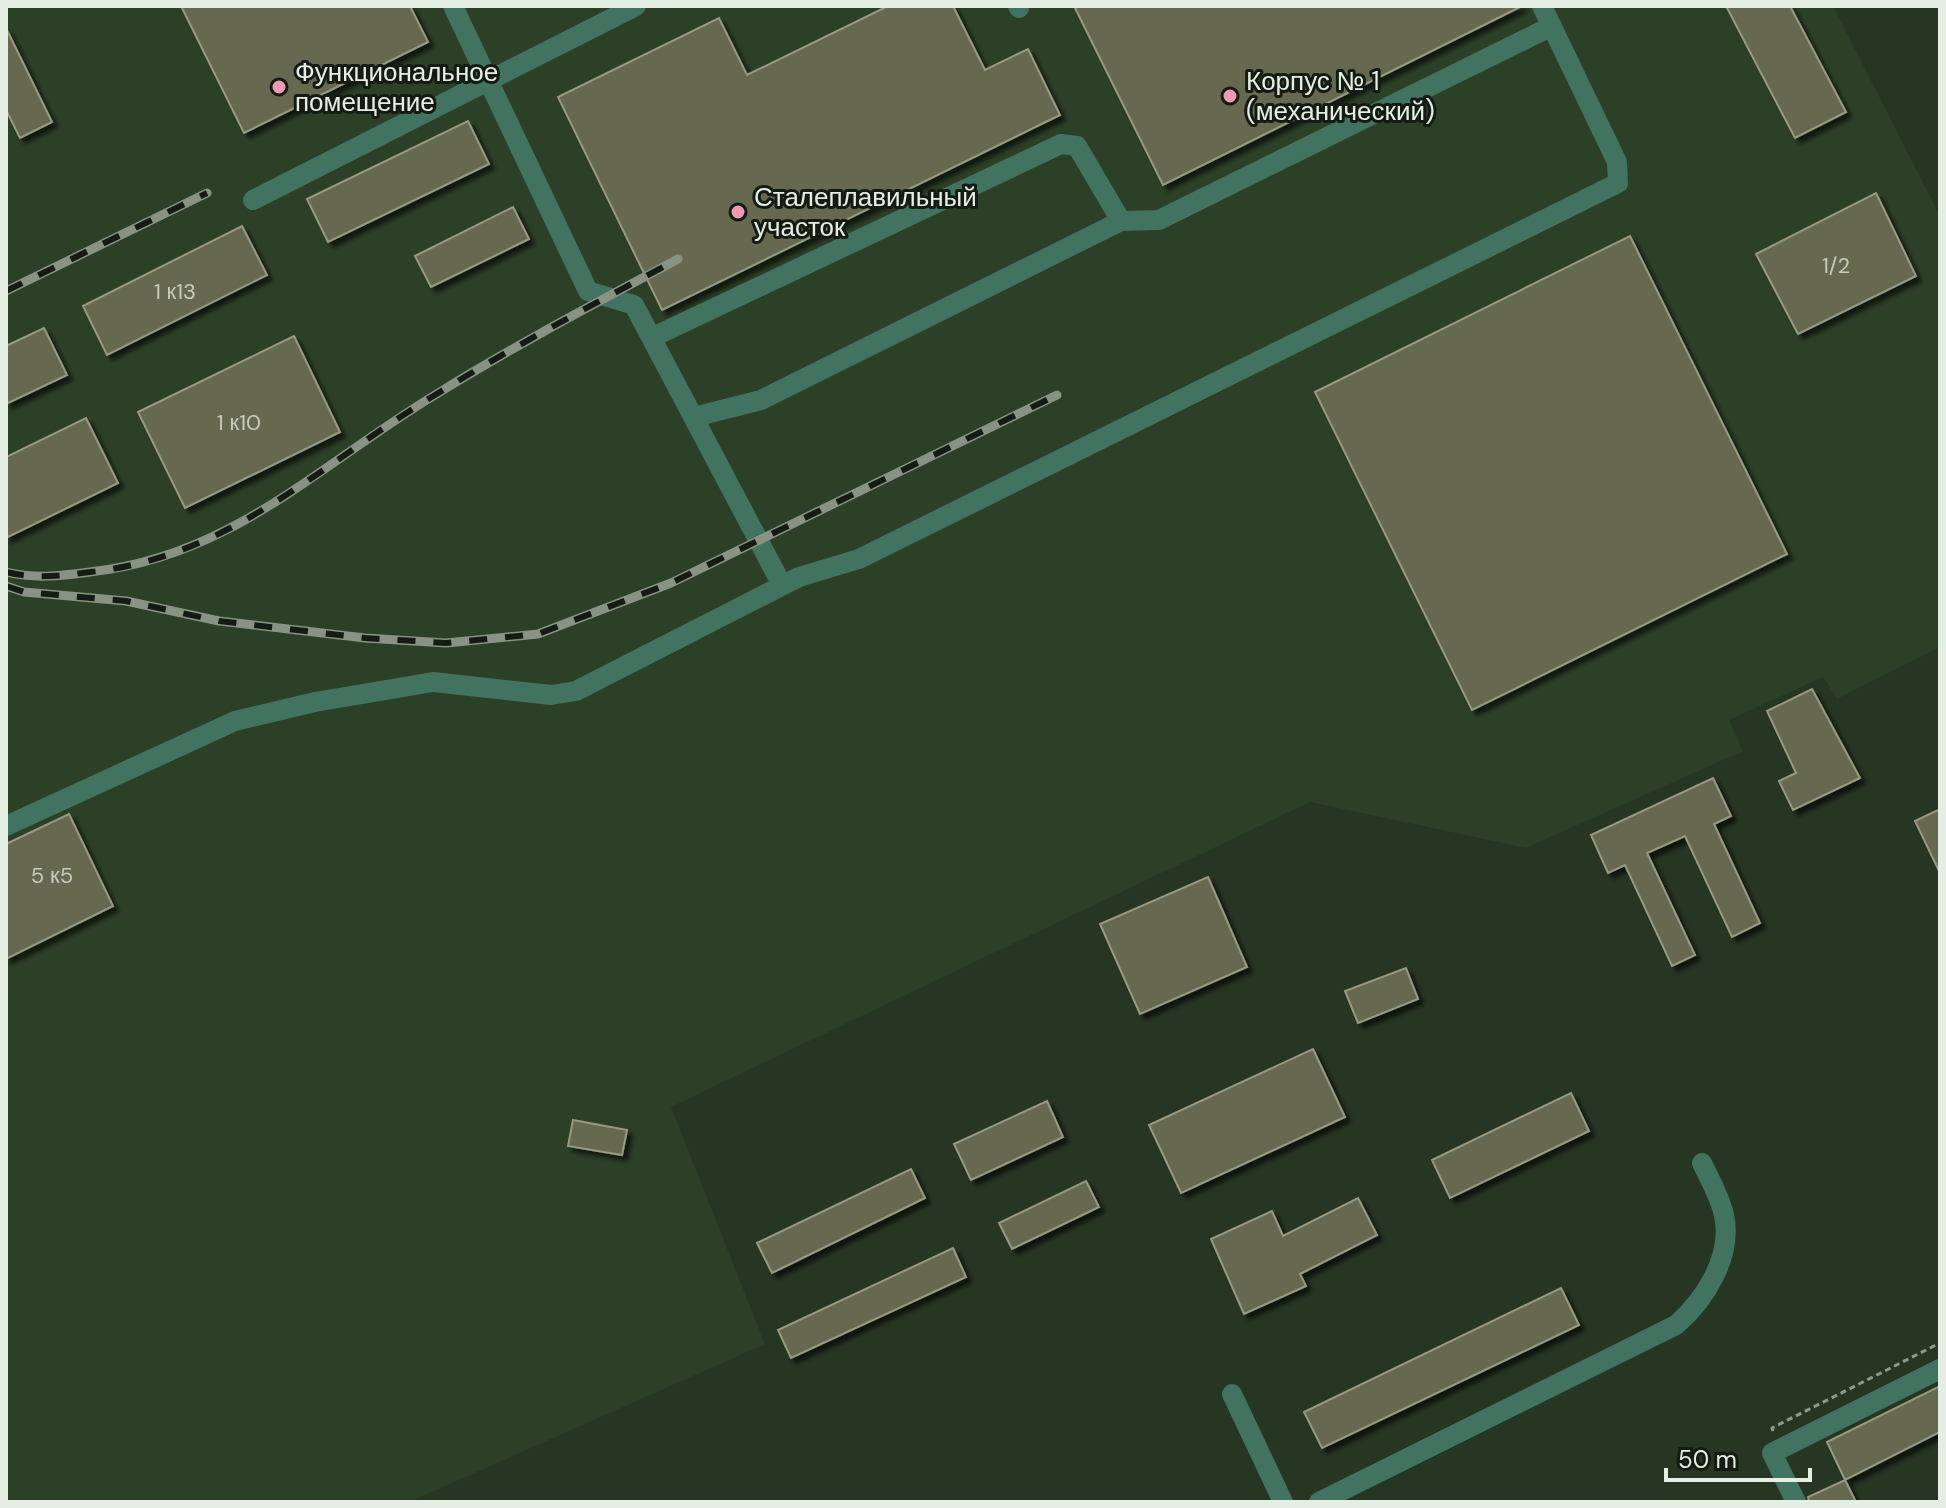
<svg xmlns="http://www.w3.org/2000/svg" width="1946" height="1508" viewBox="0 0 1946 1508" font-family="'DM Sans',sans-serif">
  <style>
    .built { fill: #2c3f27 }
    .building { fill: #666850; stroke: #979a80; stroke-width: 2; filter: url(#shadow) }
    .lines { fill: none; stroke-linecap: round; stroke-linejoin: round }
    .path { stroke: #8e998a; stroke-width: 3; stroke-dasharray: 6 4; stroke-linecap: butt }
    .minor { stroke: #427260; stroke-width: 20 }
    .rail-casing { stroke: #889384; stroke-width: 9 }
    .rail { stroke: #141b13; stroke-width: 6; stroke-dasharray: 18; stroke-linecap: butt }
    .poi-dot { fill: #f19ab3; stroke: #141b13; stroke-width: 3 }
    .labels { text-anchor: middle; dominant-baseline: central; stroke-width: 6; stroke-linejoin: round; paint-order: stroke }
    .number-label { font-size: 22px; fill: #c5ccbe }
    .poi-label { font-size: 26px; fill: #e5eee2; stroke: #141b13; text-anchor: start }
  </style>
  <defs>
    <filter id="shadow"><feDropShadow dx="5" dy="5" stdDeviation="2" flood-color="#0009"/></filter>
  </defs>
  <rect width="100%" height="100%" fill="#273523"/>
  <!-- built -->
  <path class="built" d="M 6,6 L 1833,6 L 1940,216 L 1940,647 L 1837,699 L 1823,677 L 1729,720 L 1743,751 L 1526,848 L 1310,802 L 671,1107 L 765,1344 L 409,1502 L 6,1502 Z"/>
  <!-- building -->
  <path class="building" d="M 181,6 L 410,6 L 428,42 L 244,133 Z
    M 888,6 L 953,6 L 985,70 L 1028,49 L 1060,115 L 662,310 L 558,97 L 719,18 L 747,75 Z
    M 1074,6 L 1522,6 L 1163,185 Z
    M 1726,6 L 1790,6 L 1846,112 L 1795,138 Z
    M 6,28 L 52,122 L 20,138 L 6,110 Z
    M 468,121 L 489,164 L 328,242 L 307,199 Z
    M 1876,193 L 1916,276 L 1798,334 L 1756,254 Z
    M 513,207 L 529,239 L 431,287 L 415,256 Z
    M 242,226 L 267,275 L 107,355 L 83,306 Z
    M 1630,236 L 1787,554 L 1472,710 L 1315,392 Z
    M 44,328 L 67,375 L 6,404 L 6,346 Z
    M 294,336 L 340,432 L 185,508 L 138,412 Z
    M 86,418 L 118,483 L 6,538 L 6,457 Z
    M 1812,689 L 1860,778 L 1793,810 L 1779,781 L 1796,773 L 1767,711 Z
    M 1713,778 L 1731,816 L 1714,824 L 1760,923 L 1732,937 L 1685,836 L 1647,853 L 1695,955 L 1672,966 L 1625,865 L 1608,873 L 1591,835 Z
    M 1940,809 L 1940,873 L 1915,821 Z
    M 69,814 L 113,906 L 6,959 L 6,844 Z
    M 1208,877 L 1247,967 L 1140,1014 L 1100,924 Z
    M 1406,968 L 1418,999 L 1358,1023 L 1345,991 Z
    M 1313,1049 L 1345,1117 L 1181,1193 L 1149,1125 Z
    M 1571,1093 L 1589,1131 L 1450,1198 L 1432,1160 Z
    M 1047,1101 L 1063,1137 L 971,1180 L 954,1144 Z
    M 573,1120 L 627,1130 L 622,1155 L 568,1146 Z
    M 911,1169 L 925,1198 L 772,1273 L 757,1243 Z
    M 1086,1181 L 1099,1207 L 1012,1249 L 999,1223 Z
    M 1358,1198 L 1377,1235 L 1300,1274 L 1306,1286 L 1244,1314 L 1211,1239 L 1272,1211 L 1283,1236 Z
    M 953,1248 L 966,1277 L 791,1358 L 778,1330 Z
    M 1561,1288 L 1579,1325 L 1322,1448 L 1304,1412 Z
    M 1940,1386 L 1940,1432 L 1845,1480 L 1827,1442 Z
    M 1845,1480 L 1856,1502 L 1809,1502 L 1808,1497 Z"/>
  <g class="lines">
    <!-- path -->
    <path class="path" d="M 1773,1431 L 1772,1428 L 1940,1343"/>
    <!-- minor -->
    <path class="minor" d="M 453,6 L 588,291 L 634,305 L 782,585
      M 1018,6 L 1019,8
      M 253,200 L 636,6
      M 653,337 L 1061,144 L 1077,146 L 1121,221
      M 694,417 L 761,400 L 1121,221 L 1159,220 L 1552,26
      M 6,826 L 235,721 L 315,702 L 433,682 L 551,695 L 576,691 L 799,577 L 859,559 L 1618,183 L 1617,162 L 1542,6
      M 1232,1394 L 1283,1502
      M 1319,1502 L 1676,1325 C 1705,1300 1733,1256 1724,1215 C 1720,1197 1710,1180 1702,1163
      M 1796,1502 L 1772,1453 L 1940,1369"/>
    <defs>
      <path id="rail" d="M 6,291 L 207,193
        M 6,572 C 35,579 60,576 90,572 C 231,557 319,465 435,395 C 514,346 596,303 678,259
        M 6,586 L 24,592 L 126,601 L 219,621 L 365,638 L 446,643 L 538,634 L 671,583 L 1057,395"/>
    </defs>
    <!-- rail casing -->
    <use href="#rail" class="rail-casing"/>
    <!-- rail -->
    <use href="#rail" class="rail"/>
  </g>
  <!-- markers -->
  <g class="poi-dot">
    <circle cx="279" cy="87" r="8"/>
    <circle cx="1230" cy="96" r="8"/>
    <circle cx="738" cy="212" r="8"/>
  </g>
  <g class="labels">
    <!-- number labels -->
    <g class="number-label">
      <text x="1836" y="265">1/2</text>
      <text x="175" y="291">1 к13</text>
      <text x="239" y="422">1 к10</text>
      <text x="52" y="875">5 к5</text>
    </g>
    <!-- poi labels -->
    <g class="poi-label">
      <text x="295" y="72">Функциональное<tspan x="295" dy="30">помещение</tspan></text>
      <text x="1246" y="81">Корпус № 1<tspan x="1246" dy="30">(механический)</tspan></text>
      <text x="754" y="197">Сталеплавильный<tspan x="754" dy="30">участок</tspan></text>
    </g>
  </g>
  <!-- border -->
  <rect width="1946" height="1508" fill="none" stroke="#e5eee2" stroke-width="16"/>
  <!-- scale -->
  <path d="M1666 1468v12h144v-12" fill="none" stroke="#e5eee2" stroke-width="4"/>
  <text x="1678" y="1468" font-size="24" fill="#e5eee2" stroke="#141b13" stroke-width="6" paint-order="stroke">50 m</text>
</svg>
